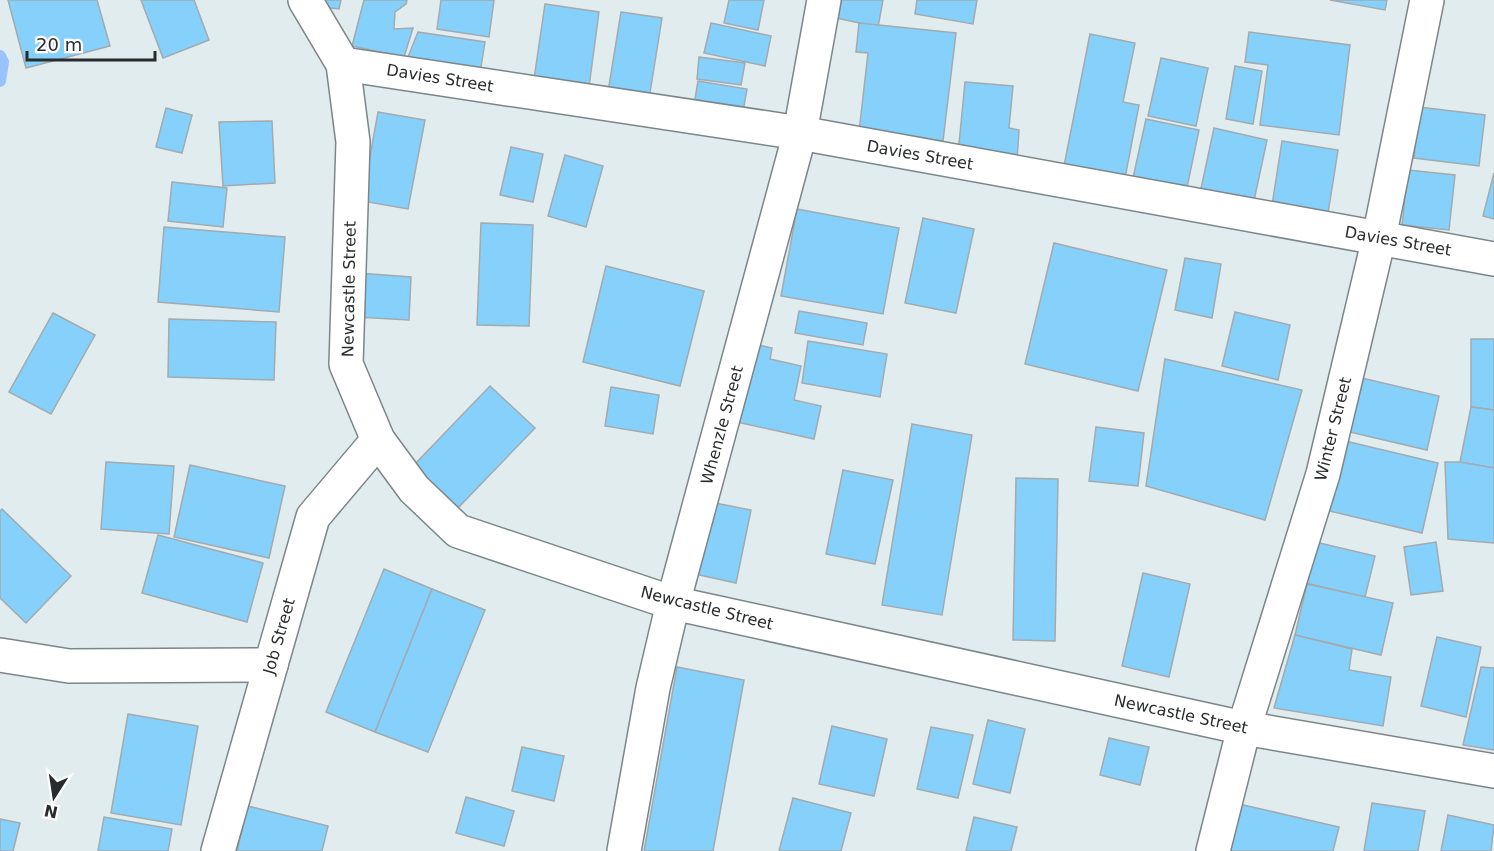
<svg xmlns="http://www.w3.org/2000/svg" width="1494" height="851" viewBox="0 0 1494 851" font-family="'DejaVu Sans',sans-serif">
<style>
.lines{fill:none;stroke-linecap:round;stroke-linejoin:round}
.stream{stroke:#98c3fe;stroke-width:12}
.building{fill:#85d1fb;stroke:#a2abaf;stroke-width:1.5}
.street-casing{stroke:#7c8688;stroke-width:36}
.secondary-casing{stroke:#7c8688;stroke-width:36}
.street{stroke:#fff;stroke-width:33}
.secondary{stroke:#fff;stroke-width:33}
.labels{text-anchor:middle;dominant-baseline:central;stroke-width:4.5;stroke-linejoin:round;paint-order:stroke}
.street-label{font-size:16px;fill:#292c2d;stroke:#fff}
</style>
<rect width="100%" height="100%" fill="#e1ecee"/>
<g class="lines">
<!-- stream -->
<path class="stream" d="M0,56L3,62L0,81"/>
</g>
<!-- building -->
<g class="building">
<path d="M8,0H97L110,46L26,68Z"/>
<path d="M141,0H194L209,40L163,58Z"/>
<path d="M306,0H341L339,9L305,5Z"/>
<path d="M364,0H407L406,4L395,12L394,29L413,28L404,57L352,46Z"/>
<path d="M441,0H494L489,37L437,29Z"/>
<path d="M729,0H764L758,30L724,23Z"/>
<path d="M840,0H883L878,27L836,18Z"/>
<path d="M917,0H977L973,24L915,14Z"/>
<path d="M1330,0H1387L1385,10Z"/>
<path d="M545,4L599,12L589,87L534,79Z"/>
<path d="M621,12L662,18L649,99L608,92Z"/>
<path d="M711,23L771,36L765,66L704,53Z"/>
<path d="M859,23L956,33L943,141L859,132L868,53L856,52Z"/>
<path d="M418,32L485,42L480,73L406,62Z"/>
<path d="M1249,32L1350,45L1339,135L1260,125L1268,65L1245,62Z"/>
<path d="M1090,34L1135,43L1123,102L1139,105L1125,178L1064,166Z"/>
<path d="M699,57L745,63L741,85L697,79Z"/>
<path d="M1161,58L1208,68L1196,126L1148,116Z"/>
<path d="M1235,66L1262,71L1253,124L1226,119Z"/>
<path d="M698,81L747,89L742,117L693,110Z"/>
<path d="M965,82L1013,86L1009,128L1019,130L1017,160L958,154Z"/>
<path d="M1419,107L1485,115L1479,166L1414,158Z"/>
<path d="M166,108L192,115L182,153L156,147Z"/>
<path d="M378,112L425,120L408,209L362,201Z"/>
<path d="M1146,119L1199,130L1185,197L1131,187Z"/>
<path d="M272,121L275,183L223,186L219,122Z"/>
<path d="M1214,128L1267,140L1252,210L1199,198Z"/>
<path d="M1282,141L1338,150L1326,226L1270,218Z"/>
<path d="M511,147L543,154L533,202L500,195Z"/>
<path d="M565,155L603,166L586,227L548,216Z"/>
<path d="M1408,170L1455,175L1449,230L1402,225Z"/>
<path d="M1494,173V219L1483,216Z"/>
<path d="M172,182L227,188L223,227L168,221Z"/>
<path d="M797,209L899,228L883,314L781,296Z"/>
<path d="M923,218L974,229L956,313L905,303Z"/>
<path d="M481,223L533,225L529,326L477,325Z"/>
<path d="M164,227L285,237L279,312L158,302Z"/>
<path d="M1054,243L1167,270L1138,391L1025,364Z"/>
<path d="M1185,258L1221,264L1212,318L1175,310Z"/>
<path d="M606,266L704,291L680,386L583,362Z"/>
<path d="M358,273L411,277L409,320L356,317Z"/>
<path d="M799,311L867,323L863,345L795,333Z"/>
<path d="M1235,312L1290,325L1278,380L1222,366Z"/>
<path d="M53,313L95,335L51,414L9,392Z"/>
<path d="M169,319L276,322L274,380L168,377Z"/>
<path d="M1471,339H1494V410L1471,407Z"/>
<path d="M808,341L887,354L880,397L802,383Z"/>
<path d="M749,343L772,348L770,359L801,366L794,400L821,406L814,439L732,421Z"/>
<path d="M1165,359L1302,390L1265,520L1146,486Z"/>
<path d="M1353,376L1439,396L1427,450L1341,430Z"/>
<path d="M490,386L535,428L457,509L413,466Z"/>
<path d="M611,387L659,395L653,434L605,426Z"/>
<path d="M1471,407L1494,410V468L1460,462Z"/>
<path d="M912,424L972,435L942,615L882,605Z"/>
<path d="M1096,427L1144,433L1138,486L1089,481Z"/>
<path d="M1337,439L1438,463L1422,533L1321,509Z"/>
<path d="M106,462L174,466L169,534L101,529Z"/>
<path d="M1445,462H1460L1494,468V543L1448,539Z"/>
<path d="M190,465L285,486L269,558L174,537Z"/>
<path d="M843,470L893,480L875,564L826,554Z"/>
<path d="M1016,478L1058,479L1055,641L1013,640Z"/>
<path d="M705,501L751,510L736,583L690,573Z"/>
<path d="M2,509L71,576L26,623L0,598V511Z"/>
<path d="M158,535L263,563L247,622L142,593Z"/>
<path d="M1311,541L1375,556L1365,597L1301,582Z"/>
<path d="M1436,542L1443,591L1411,595L1404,547Z"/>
<path d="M384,569L432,589L375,732L326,712Z"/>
<path d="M1143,573L1190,584L1169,677L1122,666Z"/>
<path d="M1307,584L1393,603L1381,655L1295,635Z"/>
<path d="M432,589L485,610L428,752L375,732Z"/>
<path d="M1295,635L1352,649L1349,670L1391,677L1383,726L1274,708Z"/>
<path d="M1437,637L1481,647L1466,717L1421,706Z"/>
<path d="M677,667L744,680L713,851H644Z"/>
<path d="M1481,667L1494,668V750L1463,745Z"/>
<path d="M128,714L198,726L181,825L111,813Z"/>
<path d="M988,720L1025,729L1010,793L973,784Z"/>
<path d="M832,726L887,739L874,796L819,784Z"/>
<path d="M931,727L973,735L958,798L917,789Z"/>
<path d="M1109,738L1149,747L1140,785L1100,775Z"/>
<path d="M522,747L564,756L554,801L512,791Z"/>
<path d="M466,797L514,811L504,846L456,833Z"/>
<path d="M793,798L851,813L841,851H779Z"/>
<path d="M1372,803L1425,811L1418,851H1364Z"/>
<path d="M1239,804L1339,827L1333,851H1228Z"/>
<path d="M248,806L328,826L322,851H237Z"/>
<path d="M1448,815L1494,825L1491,851H1441Z"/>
<path d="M104,817L172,829L168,851H98Z"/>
<path d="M974,817L1017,827L1011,851H966Z"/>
<path d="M0,819L20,823L13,851H0Z"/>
</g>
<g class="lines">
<defs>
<g id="street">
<path d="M343,64L800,133L1494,259"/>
<path d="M0,655L69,666L271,665"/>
<path d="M218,851L313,517L378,440"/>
<path d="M624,851L653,688L673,603L800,133L824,0"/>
<path d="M1213,851L1244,728L1323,474L1379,238L1427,0"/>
</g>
<path id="secondary" d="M305,0L343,64L353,142L346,364L378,440L414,489L458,531L673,603L1244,728L1494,771"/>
</defs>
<!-- street casing -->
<use href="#street" class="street-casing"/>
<!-- secondary casing -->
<use href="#secondary" class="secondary-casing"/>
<!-- street -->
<use href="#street" class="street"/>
<!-- secondary -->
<use href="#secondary" class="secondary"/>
</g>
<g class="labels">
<!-- street labels -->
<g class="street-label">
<text transform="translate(440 78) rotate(9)">Davies Street</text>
<text transform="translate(920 155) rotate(10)">Davies Street</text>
<text transform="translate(1398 241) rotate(10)">Davies Street</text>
<text transform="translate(349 289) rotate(-89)">Newcastle Street</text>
<text transform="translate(722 425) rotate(-75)">Whenzle Street</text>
<text transform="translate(1333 429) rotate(-76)">Winter Street</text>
<text transform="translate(707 608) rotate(14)">Newcastle Street</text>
<text transform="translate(279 636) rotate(-74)">Job Street</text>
<text transform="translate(1181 714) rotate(12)">Newcastle Street</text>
</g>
</g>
<!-- north arrow -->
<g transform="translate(54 797) rotate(192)" stroke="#ffffff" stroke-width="4.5" paint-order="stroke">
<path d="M0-4.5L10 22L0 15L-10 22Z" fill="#292c2d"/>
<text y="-9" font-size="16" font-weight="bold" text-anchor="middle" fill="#292c2d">N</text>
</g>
<!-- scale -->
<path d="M27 51v9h128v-9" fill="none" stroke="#292c2d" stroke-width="3"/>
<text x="36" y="51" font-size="18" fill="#292c2d" stroke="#ffffff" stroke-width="4.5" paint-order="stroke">20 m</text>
</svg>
